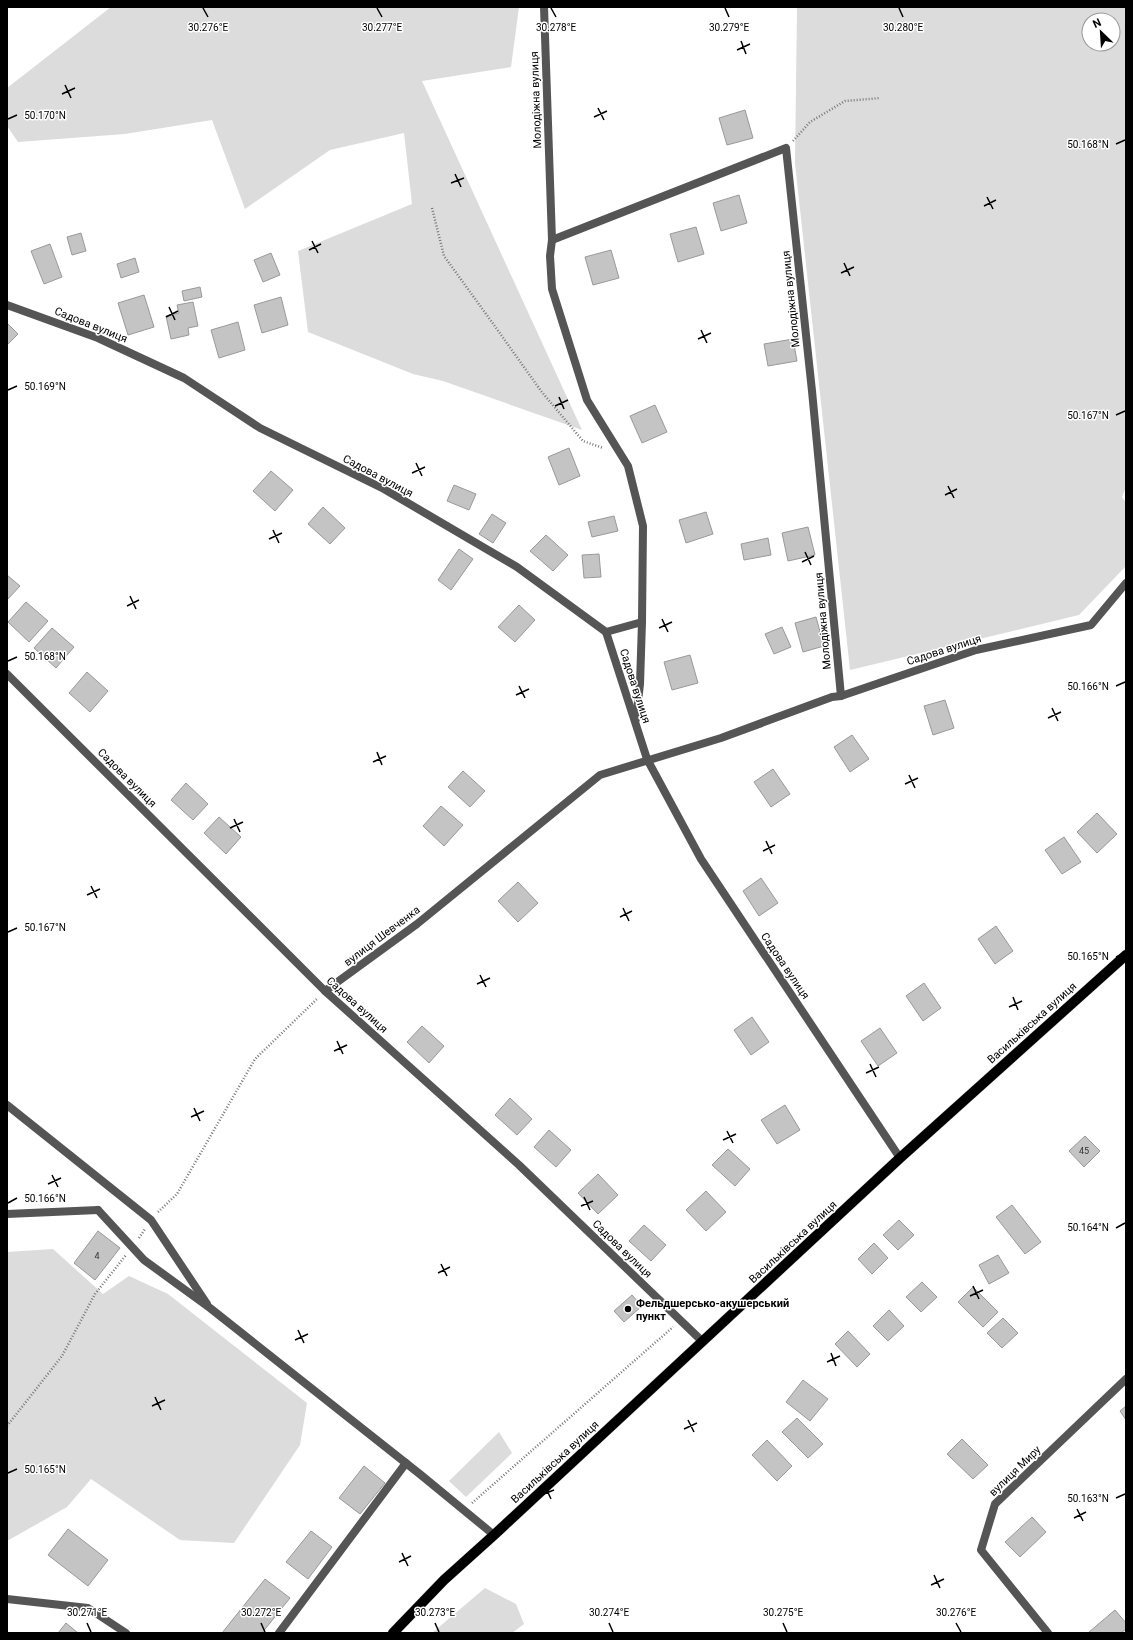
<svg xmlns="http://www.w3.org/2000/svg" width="1133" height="1640" viewBox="0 0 1133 1640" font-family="Roboto,sans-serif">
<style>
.green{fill:#dcdcdc;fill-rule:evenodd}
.building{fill:#c4c4c4;stroke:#999}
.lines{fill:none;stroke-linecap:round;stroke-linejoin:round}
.primary-casing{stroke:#dbdbdb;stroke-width:11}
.path{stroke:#777;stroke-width:2.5;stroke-dasharray:1 2;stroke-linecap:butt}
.service{stroke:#555;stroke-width:8}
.minor{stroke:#555;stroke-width:8}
.primary{stroke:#000;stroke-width:10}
.ticks{fill:none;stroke:#000;stroke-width:1.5}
.poi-dot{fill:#000;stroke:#fff;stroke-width:1.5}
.labels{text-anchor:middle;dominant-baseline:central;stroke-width:3;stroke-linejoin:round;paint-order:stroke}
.number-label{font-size:9px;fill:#313131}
.street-label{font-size:11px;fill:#000;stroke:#fff}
.poi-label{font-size:11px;font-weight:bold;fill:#000;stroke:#fff;text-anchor:start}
.ticks-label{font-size:10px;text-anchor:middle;fill:#000;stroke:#fff;stroke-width:3;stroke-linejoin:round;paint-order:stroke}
</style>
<rect width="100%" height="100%" fill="#fff"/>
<!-- green -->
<g class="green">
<path d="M111,7H519L511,67L422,81L582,430L443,381L413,374L308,332L298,251L412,204L404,133L330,150L245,209L212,120L125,134L18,142L7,126V88Z"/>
<path d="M797,7H1126V487L1122,497L1126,503V566L1079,615L850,670L795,163ZM1089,20H1113V44H1089Z"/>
<path d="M53,1249L103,1294L129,1276L168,1294L307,1403L300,1445L234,1543L180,1540L91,1479L67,1507L7,1541V1252Z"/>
<path d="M499,1432L512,1453L466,1497L449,1481Z"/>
<path d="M485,1588L516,1604L524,1624L512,1633H432Z"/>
</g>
<!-- building -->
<g class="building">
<path d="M745,110L753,138L727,145L719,118Z"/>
<path d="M739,195L747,223L721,231L713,203Z"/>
<path d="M696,227L704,254L678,262L670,234Z"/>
<path d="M81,233L86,251L72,255L67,237Z"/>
<path d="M50,244L62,277L44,284L31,251Z"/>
<path d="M611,250L619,278L593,285L585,257Z"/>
<path d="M271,253L280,275L263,282L254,260Z"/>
<path d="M135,258L139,272L121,278L117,264Z"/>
<path d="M200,287L202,297L184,301L182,291Z"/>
<path d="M144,295L154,327L128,335L118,303Z"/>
<path d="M281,297L288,325L262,333L254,305Z"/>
<path d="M193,302L198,326L188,328L189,335L171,339L166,316L179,313L177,305Z"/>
<path d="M238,322L245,350L219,358L211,330Z"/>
<path d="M7,323L18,334L7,345Z"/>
<path d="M793,339L797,361L768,366L764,344Z"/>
<path d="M655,405L667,432L642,443L630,416Z"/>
<path d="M569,448L580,476L559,485L548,457Z"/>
<path d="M271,471L293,490L275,511L253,491Z"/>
<path d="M454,485L476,494L469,510L447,501Z"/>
<path d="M323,507L345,528L330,544L308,524Z"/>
<path d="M706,512L713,534L686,543L679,520Z"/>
<path d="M492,514L506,523L493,543L479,534Z"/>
<path d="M614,516L618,531L592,537L588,522Z"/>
<path d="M808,527L815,555L788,561L782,533Z"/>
<path d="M546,535L568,555L553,571L530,551Z"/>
<path d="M768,538L771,555L744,560L741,544Z"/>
<path d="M459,549L473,559L451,590L438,580Z"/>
<path d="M599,554L601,577L584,578L582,555Z"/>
<path d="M7,575L20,586L7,600Z"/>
<path d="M26,602L48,621L29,642L8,622Z"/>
<path d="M519,605L535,620L515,642L498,627Z"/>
<path d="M816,617L824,646L803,652L795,623Z"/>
<path d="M782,627L791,647L774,654L765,634Z"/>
<path d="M52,628L74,647L56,668L34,648Z"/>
<path d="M690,655L698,683L672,690L664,662Z"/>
<path d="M87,672L108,691L90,712L69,693Z"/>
<path d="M945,700L954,728L933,735L924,706Z"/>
<path d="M852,735L869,759L850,772L834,747Z"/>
<path d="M773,769L790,794L771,807L754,782Z"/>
<path d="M463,771L485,791L470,807L448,787Z"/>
<path d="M186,783L208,804L193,820L171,800Z"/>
<path d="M441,806L463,825L444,846L423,826Z"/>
<path d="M1097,813L1117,834L1097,853L1077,832Z"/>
<path d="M219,817L241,837L226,854L204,833Z"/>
<path d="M1064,837L1081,862L1062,874L1045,850Z"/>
<path d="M761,878L778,903L759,916L743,891Z"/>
<path d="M518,882L538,903L518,922L498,901Z"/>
<path d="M996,926L1013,951L995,964L978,939Z"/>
<path d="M924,983L941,1008L923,1021L906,996Z"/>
<path d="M752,1017L769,1042L751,1055L734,1030Z"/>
<path d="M422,1026L444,1046L429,1063L407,1042Z"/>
<path d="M880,1028L897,1053L878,1066L861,1041Z"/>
<path d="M510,1098L532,1119L517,1135L495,1115Z"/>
<path d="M785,1105L800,1130L777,1144L761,1120Z"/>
<path d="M549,1130L571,1150L556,1167L534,1147Z"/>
<path d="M1085,1136L1100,1151L1084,1167L1069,1151Z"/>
<path d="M728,1149L750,1169L735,1186L712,1165Z"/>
<path d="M598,1174L618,1195L598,1214L578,1193Z"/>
<path d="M706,1191L726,1212L706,1231L686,1210Z"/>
<path d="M1012,1205L1041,1242L1025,1254L996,1217Z"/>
<path d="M899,1220L914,1235L898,1250L883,1235Z"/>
<path d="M644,1225L666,1245L651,1261L629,1241Z"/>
<path d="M98,1231L120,1248L95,1280L74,1263Z"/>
<path d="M874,1243L888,1258L872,1274L858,1259Z"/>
<path d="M998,1255L1009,1273L989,1284L979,1265Z"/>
<path d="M922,1282L937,1297L921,1312L906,1297Z"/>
<path d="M973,1287L998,1312L983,1327L958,1302Z"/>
<path d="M632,1295L642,1306L624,1322L614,1311Z"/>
<path d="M889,1310L904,1326L888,1341L873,1326Z"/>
<path d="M1003,1318L1018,1333L1002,1348L987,1333Z"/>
<path d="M848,1331L870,1354L857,1367L835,1344Z"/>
<path d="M803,1380L828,1399L810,1421L786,1402Z"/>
<path d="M1126,1406V1420L1120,1411Z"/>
<path d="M797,1418L823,1444L808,1458L782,1432Z"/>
<path d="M962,1439L988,1465L973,1479L947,1454Z"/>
<path d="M767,1440L792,1466L777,1481L752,1455Z"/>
<path d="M364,1466L385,1483L360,1514L339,1498Z"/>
<path d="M1032,1517L1046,1532L1020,1557L1005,1542Z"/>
<path d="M68,1529L108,1560L88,1586L48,1555Z"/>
<path d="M311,1531L332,1547L308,1579L286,1562Z"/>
<path d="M265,1579L290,1598L262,1633H222Z"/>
<path d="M1115,1610L1126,1623V1629L1121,1633H1090L1089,1632Z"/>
<path d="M66,1623L78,1633H58Z"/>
</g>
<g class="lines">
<defs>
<path id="primary" d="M393,1633L444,1580L494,1535L900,1158L1126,955"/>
</defs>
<!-- primary casing -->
<use href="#primary" class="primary-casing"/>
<!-- path -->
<g class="path">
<path d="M793,141L810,122L845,101L880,98"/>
<path d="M432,208L444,256L494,325L541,391L583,441L603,448"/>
<path d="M158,1212L177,1194L255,1059L317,999"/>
<path d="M139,1238L145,1229"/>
<path d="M7,1426L62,1356L95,1294L126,1255"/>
<path d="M472,1503L673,1327"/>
</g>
<!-- service -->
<g class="service">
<path d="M7,1214L98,1210"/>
<path d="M279,1633L406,1463"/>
</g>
<!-- minor -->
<g class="minor">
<path d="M544,7L552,240L550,256L552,289L587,400L628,466L643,526L642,622L640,684L636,719"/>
<path d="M552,240L786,148L812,391L841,696"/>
<path d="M7,305L98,338L184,378L260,428L384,489L517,567L606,632L647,759L701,859L900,1158"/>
<path d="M606,632L642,622"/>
<path d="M7,674L325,991L519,1165L703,1342"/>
<path d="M325,991L417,924L600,775L721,738L832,697L841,696L976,650L1091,625L1126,583"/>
<path d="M7,1105L151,1220L207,1304"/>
<path d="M98,1210L144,1260L210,1308L421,1475L494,1535"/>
<path d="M7,1599L88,1608L126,1633"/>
<path d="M1048,1633L981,1550L995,1504L1126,1379"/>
</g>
<!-- primary -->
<use href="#primary" class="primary"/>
</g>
<!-- ticks -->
<path class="ticks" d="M203,8L208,17M377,8L382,17M551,8L556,17M725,8L729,17M899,8L903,17M741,41L746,54M737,50L750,44M65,85L71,98M62,94L75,88M598,108L604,120M594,117L607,111M8,119L17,115M1116,144L1125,140M455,174L461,187M451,183L464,178M987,197L993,209M984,206L996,200M312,241L318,253M309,250L321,244M844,263L850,276M841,273L854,267M169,307L175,320M166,317L178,311M701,330L707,343M698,339L711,333M8,390L17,386M559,397L564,409M555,406L568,400M1116,415L1125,411M416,463L422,476M412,473L425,467M948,486L954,498M945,495L957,489M273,530L279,543M269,539L282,533M805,552L811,565M802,562L814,556M130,596L136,609M127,606L139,600M662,619L668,632M659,628L672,622M8,661L17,657M519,686L525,698M1116,686L1125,682M516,695L529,689M1052,708L1058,721M1048,718L1061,712M377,752L382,765M373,762L386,756M909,775L915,788M905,784L918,778M234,819L240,832M230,828L243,822M766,841L772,854M763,851L775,845M91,886L97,898M87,895L100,889M623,908L629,921M620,917L632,911M8,932L17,928M1116,957L1125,953M480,975L486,987M477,984L490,978M1013,997L1018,1010M1009,1007L1022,1001M337,1041L343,1054M334,1051L347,1045M870,1064L876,1077M866,1073L879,1067M194,1108L200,1121M191,1117L204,1111M727,1131L733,1143M723,1140L736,1134M52,1175L58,1187M48,1184L61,1178M584,1197L590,1210M8,1203L17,1198M581,1206L593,1201M1116,1228L1125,1223M441,1264L447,1276M438,1273L450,1267M973,1286L979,1299M970,1296L983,1290M298,1330L304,1343M295,1340L308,1334M831,1353L836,1366M827,1362L840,1356M155,1397L161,1410M152,1406L165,1400M688,1420L694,1432M684,1429L697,1423M8,1473L17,1469M545,1486L551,1499M541,1495L554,1490M1116,1498L1125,1494M1077,1509L1083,1521M1074,1518L1086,1512M402,1553L408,1566M399,1562L411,1556M934,1575L940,1588M931,1585L944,1579M87,1623L91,1632M261,1623L265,1632M435,1623L439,1632M609,1623L613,1632M783,1623L787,1632M956,1623L961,1632"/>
<!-- markers -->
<circle class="poi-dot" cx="628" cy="1309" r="4"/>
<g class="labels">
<!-- number labels -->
<g class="number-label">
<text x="1084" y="1151">45</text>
<text x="97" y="1256">4</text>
</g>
<!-- street labels -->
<g class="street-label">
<text transform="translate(536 100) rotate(-92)">Молодіжна вулиця</text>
<text transform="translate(791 299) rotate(-96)">Молодіжна вулиця</text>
<text transform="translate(91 325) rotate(22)">Садова вулиця</text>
<text transform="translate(378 476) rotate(28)">Садова вулиця</text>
<text transform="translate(823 621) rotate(-95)">Молодіжна вулиця</text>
<text transform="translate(944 650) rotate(-18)">Садова вулиця</text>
<text transform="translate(635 686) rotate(72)">Садова вулиця</text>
<text transform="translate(127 778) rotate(45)">Садова вулиця</text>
<text transform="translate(382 936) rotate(-37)">вулиця Шевченка</text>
<text transform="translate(785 966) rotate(56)">Садова вулиця</text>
<text transform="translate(357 1005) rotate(42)">Садова вулиця</text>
<text transform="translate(1032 1023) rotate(-42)">Васильківська вулиця</text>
<text transform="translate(793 1242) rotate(-43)">Васильківська вулиця</text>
<text transform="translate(622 1249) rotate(44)">Садова вулиця</text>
<text transform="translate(555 1462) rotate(-43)">Васильківська вулиця</text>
<text transform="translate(1015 1471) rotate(-44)">вулиця Миру</text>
</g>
<!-- poi labels -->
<g class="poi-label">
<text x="636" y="1303">Фельдшерсько-акушерський<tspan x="636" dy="13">пункт</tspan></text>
</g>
</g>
<g class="ticks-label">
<text x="208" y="31">30.276°E</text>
<text x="382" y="31">30.277°E</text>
<text x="729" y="31">30.279°E</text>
<text x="903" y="31">30.280°E</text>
<text x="556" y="31">30.278°E</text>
<text x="45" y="119">50.170°N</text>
<text x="1088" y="148">50.168°N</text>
<text x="45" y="390">50.169°N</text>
<text x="1088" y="419">50.167°N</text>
<text x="45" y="660">50.168°N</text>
<text x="1088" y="690">50.166°N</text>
<text x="45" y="931">50.167°N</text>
<text x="1088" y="960">50.165°N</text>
<text x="45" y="1202">50.166°N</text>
<text x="1088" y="1231">50.164°N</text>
<text x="45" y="1473">50.165°N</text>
<text x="1088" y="1502">50.163°N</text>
<text x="87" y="1616">30.271°E</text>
<text x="261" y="1616">30.272°E</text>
<text x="435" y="1616">30.273°E</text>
<text x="609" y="1616">30.274°E</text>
<text x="783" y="1616">30.275°E</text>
<text x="956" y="1616">30.276°E</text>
</g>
<!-- border -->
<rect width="1133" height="1640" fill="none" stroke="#000000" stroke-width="16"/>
<!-- north arrow -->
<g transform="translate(1101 32) rotate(335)"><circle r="19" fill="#ffffff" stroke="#999999"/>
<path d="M0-3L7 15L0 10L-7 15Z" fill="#000000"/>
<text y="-6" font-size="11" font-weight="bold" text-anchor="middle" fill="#000000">N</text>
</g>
</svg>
